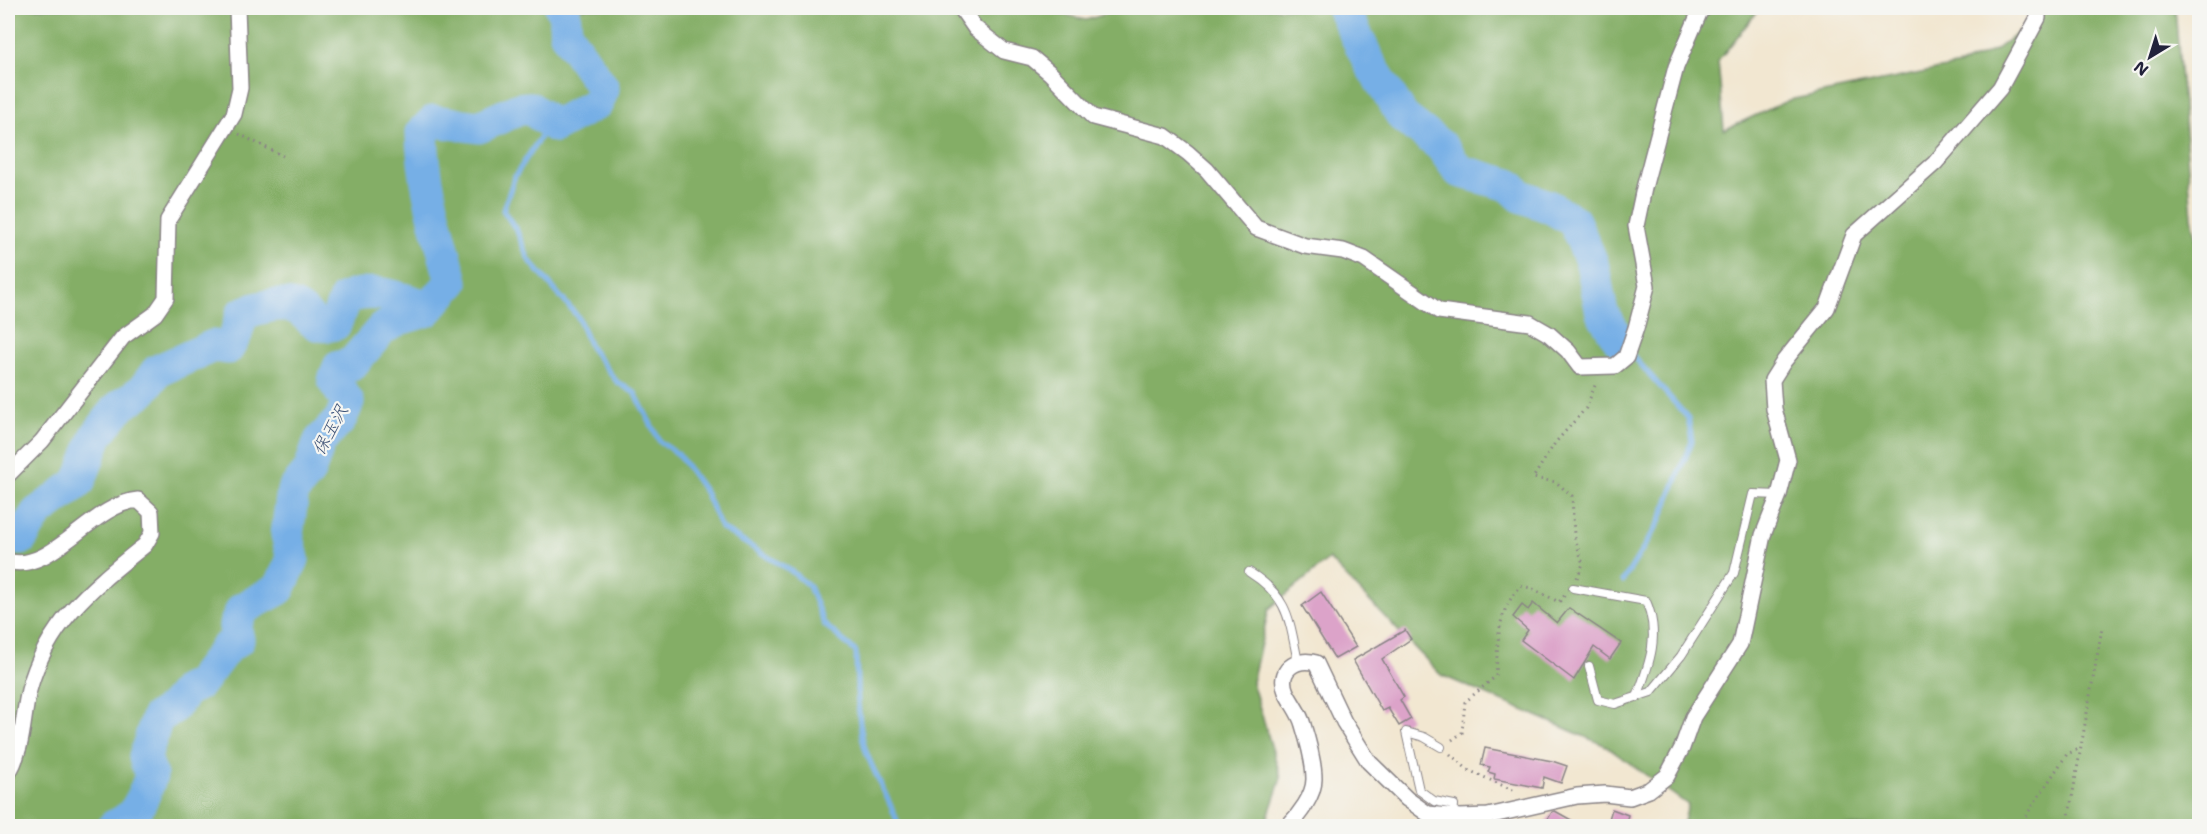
<svg xmlns="http://www.w3.org/2000/svg" width="2207" height="834" viewBox="0 0 2207 834" font-family="'Shantell Sans','Klee One',sans-serif">
<style>
.forest{fill:#84ae66;stroke:#536850;stroke-width:1.5}
.lines{fill:none;stroke-linecap:round;stroke-linejoin:round}
.stream{stroke:#76afe6;stroke-width:5}
.river{stroke:#76afe6;stroke-width:33}
.building{fill:#dca3c9}
.service-casing{stroke:#8a8486;stroke-width:10}
.minor-casing{stroke:#8a8486;stroke-width:18}
.path{stroke:#8a8486;stroke-width:3;stroke-dasharray:1.5 4.5;stroke-linecap:butt}
.service{stroke:#fff;stroke-width:8}
.minor{stroke:#fff;stroke-width:15}
.labels{text-anchor:middle;dominant-baseline:central;stroke-width:4.5;stroke-linejoin:round;paint-order:stroke}
.water-label{font-size:18px;font-style:italic;fill:#3f5377;stroke:#f6f6f2}
</style>
<rect width="100%" height="100%" fill="#f6f6f2"/>
<filter id="ink" filterUnits="userSpaceOnUse"><feTurbulence type="fractalNoise" baseFrequency=".0167" numOctaves="2"/><feDisplacementMap in="SourceGraphic" scale="12" xChannelSelector="R" yChannelSelector="G"/><feConvolveMatrix kernelMatrix="1 2 1 2 8 2 1 2 1" color-interpolation-filters="sRGB"/></filter>
<filter id="wash" filterUnits="userSpaceOnUse"><feTurbulence type="fractalNoise" baseFrequency=".008" numOctaves="4" result="noise"/><feDisplacementMap in="SourceGraphic" scale="24" xChannelSelector="R" yChannelSelector="G"/><feGaussianBlur stdDeviation="1.35" result="paint"/><feColorMatrix in="noise" values="0 0 0 0 0 0 0 0 0 0 0 0 0 0 0 0 0 1.4 0 .05"/><feComposite in="paint" operator="in"/></filter>
<g filter="url(#wash)">
<rect width="100%" height="100%" fill="#f2e7d1"/>
<!-- forest -->
<path class="forest" d="M8,8H1038L1086,20L1125,8H1760L1718,61L1724,130L1789,100L1960,65L1995,50L2050,8H2175L2192,216L2200,259L2199,826H1683L1688,805L1604,745L1441,675L1329,559L1269,609L1252,682L1281,778L1265,826H8Z"/>
<g class="lines">
<!-- stream -->
<g class="stream">
<path d="M550,122L515,176L503,210L517,231L529,260L578,317L590,347L617,382L635,393L660,442L678,454L705,492L721,528L791,571L809,586L824,624L856,652C857,681 857,728 867,754C877,779 890,801 899,826"/>
<path d="M1620,341L1688,418L1692,441L1660,521L1623,581"/>
<path d="M13,547L21,539"/>
</g>
<!-- river -->
<g class="river">
<path d="M1343,8L1370,64L1403,117L1441,146L1459,171L1509,185L1521,196L1550,207L1574,221L1592,263L1602,313L1620,341"/>
<path d="M21,539L37,513L79,482L97,435L118,408L143,390L157,371L213,346L228,348L236,334L242,314C256,308 284,300 298,309C312,317 312,330 335,324L345,299C373,285 402,300 430,307"/>
<path d="M114,826C138,817 142,799 151,776L145,757L157,718L171,709L187,690L199,684L226,648L238,640L235,626L242,609L279,589L293,559L287,534L293,491L309,472L320,441L340,420L348,402L334,381L339,367L352,364L382,329L399,319L426,311L452,282C439,233 423,184 422,133L434,121L479,127L519,109L530,108L555,126L597,103L603,88L566,34L564,9L561,8"/>
</g>
</g>
<g id="blocks">
<!-- building -->
<g class="building">
<path d="M1321,592L1356,647L1335,659L1302,606Z"/>
<path d="M1533,603L1557,623L1569,608L1621,643L1610,659L1594,647L1574,680L1521,640L1528,630L1513,617L1522,605L1528,610Z"/>
<path d="M1405,630L1411,639L1382,659L1404,697L1400,700L1411,719L1399,726L1388,708L1382,711L1353,660Z"/>
<path d="M1485,748L1552,761L1567,766L1561,783L1544,777L1542,788L1494,779L1495,774L1488,772L1490,767L1481,765Z"/>
<path d="M1612,809L1628,815L1625,826H1607Z"/>
<path d="M1555,811L1582,826H1544L1552,812Z"/>
</g>
</g>
</g>
<g filter="url(#ink)">
<use href="#blocks" fill-opacity="0" stroke="#8a8486" stroke-width="1.5"/>
<g class="lines">
<defs>
<g id="service">
<path d="M1249,572C1289,597 1289,619 1298,662"/>
<path d="M1573,588L1646,601C1661,635 1649,665 1637,697"/>
<path d="M1589,666L1598,700L1615,704L1651,692L1681,656L1734,573L1753,494L1779,495"/>
<path d="M1441,747L1424,737L1406,732L1419,790L1434,801L1454,805L1453,816"/>
</g>
<g id="minor">
<path d="M961,8L975,28L1004,51L1032,58L1050,73L1093,117L1165,136L1188,153L1207,170L1256,228L1305,246L1343,251L1364,259L1439,311L1530,323L1549,334L1568,351L1580,367L1615,366L1626,357L1636,328L1647,286L1636,226L1644,188L1676,67L1700,11L1705,8"/>
<path d="M8,475L42,441L123,337L155,314L166,298L168,220L234,114L240,88L237,8"/>
<path d="M8,561C50,575 92,504 138,500L151,512L152,533L145,545C93,587 47,622 29,690C22,719 24,747 8,774"/>
<path d="M1288,826C1299,815 1314,796 1314,779C1314,762 1308,741 1303,725C1300,713 1291,703 1286,692C1277,671 1295,657 1316,663L1344,722L1369,762L1407,799L1428,814L1460,817L1488,816L1577,796L1605,794L1630,797L1649,790L1667,776L1682,748L1693,717L1740,644L1763,535L1779,495L1788,460L1774,409L1772,380L1784,361L1827,308L1854,235L1935,163L2000,88L2038,18V8"/>
</g>
</defs>
<!-- service casing -->
<use href="#service" class="service-casing"/>
<!-- minor casing -->
<use href="#minor" class="minor-casing"/>
<!-- path -->
<g class="path">
<path d="M239,134L283,156"/>
<path d="M1577,578L1583,564L1574,535L1572,496L1556,482L1533,478L1555,443L1586,408L1596,383"/>
<path d="M1452,740L1462,733L1465,702L1496,676C1498,643 1496,611 1521,586L1531,588L1559,602L1565,595"/>
<path d="M1450,754L1468,770L1517,792"/>
<path d="M2019,826L2067,754L2081,748"/>
<path d="M2067,826L2102,628"/>
</g>
<!-- service -->
<use href="#service" class="service"/>
<!-- minor -->
<use href="#minor" class="minor"/>
</g>
</g>
<g class="labels">
<!-- water labels -->
<g class="water-label">
<text transform="translate(330 430) rotate(-61)">保玉沢</text>
</g>
</g>
<!-- margin -->
<rect width="2207" height="834" fill="none" stroke="#f6f6f2" stroke-width="30"/>
<!-- north arrow -->
<g transform="translate(2150 57) rotate(218)" stroke="#f6f6f2" stroke-width="4.5" paint-order="stroke">
<path d="M0-4.5L10 22L0 15L-10 22Z" fill="#22223b"/>
<text y="-9" font-size="16" font-weight="bold" text-anchor="middle" fill="#22223b">N</text>
</g>
</svg>
